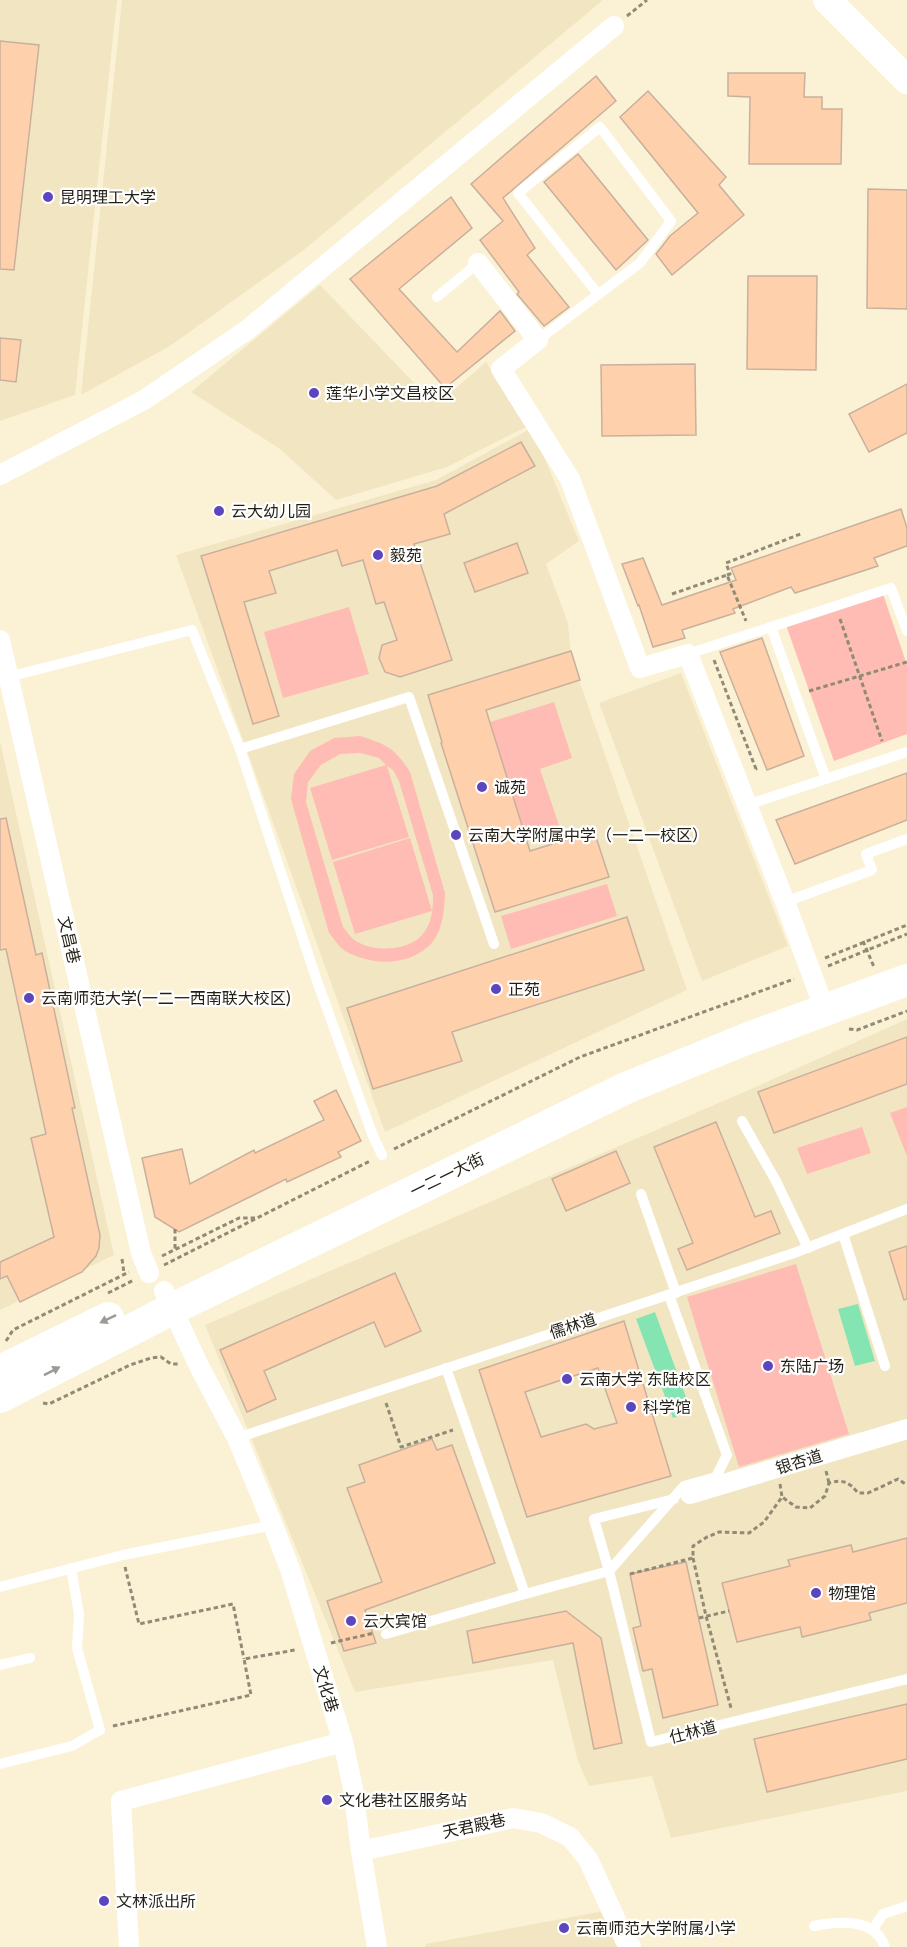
<svg xmlns="http://www.w3.org/2000/svg" width="907" height="1947" viewBox="0 0 907 1947" font-family="'Fira Sans Condensed','Noto Sans SC',sans-serif">
<style>
.built{fill:#f2e6c2}
.green{fill:#febcb4;fill-rule:evenodd}
.water{fill:#85e5b2}
.building{fill:#fed0ac;stroke:#c9b09d;stroke-width:1.5;fill-rule:evenodd}
.lines{fill:none;stroke-linecap:round;stroke-linejoin:round}
.path{stroke:#908a76;stroke-width:3;stroke-dasharray:4.5 3;stroke-linecap:butt}
.lane{stroke:#fff;stroke-width:10}
.street{stroke:#fff;stroke-width:20}
.secondary{stroke:#fff;stroke-width:28}
.primary{stroke:#fff;stroke-width:32}
.oneway{fill:#9c9a95}
.poi-dot{fill:#5c45bd;stroke:#fff;stroke-width:2}
.labels{text-anchor:middle;dominant-baseline:central;stroke-width:4.5;stroke-linejoin:round;paint-order:stroke}
.poi-label{font-size:16px;fill:#221f14;stroke:#fff;text-anchor:start}
.street-label{font-size:16px;fill:#221f14;stroke:#fff}
</style>
<rect width="100%" height="100%" fill="#fbf2d5"/>
<!-- built -->
<g class="built">
<path d="M0,0H117L75,395L0,421Z"/>
<path d="M122,0H603L305,249L170,346L81,395Z"/>
<path d="M320,285L420,389L439,394L455,389L486,362L528,426L447,467L336,500L280,449L191,392Z"/>
<path d="M530,429L548,466L579,541L546,564L568,623L571,657L687,990L385,1132L176,555L436,480Z"/>
<path d="M681,673L788,946L702,981L599,703Z"/>
<path d="M0,741L114,1255L0,1310Z"/>
<path d="M907,1019V1791L671,1838L652,1776L589,1786L578,1761L553,1660L355,1692L205,1325L751,1089Z"/>
<path d="M604,1911L626,1947H425L426,1944Z"/>
</g>
<!-- green -->
<g class="green">
<path d="M883,594L907,665V734L834,761L786,625Z"/>
<path d="M349,607L369,674L283,698L264,632Z"/>
<path d="M554,702L572,758L540,769L561,831L527,841L490,722Z"/>
<path d="M360,736C386,744 395,748 410,772L445,893C444,911 443,933 429,946C406,967 370,965 345,951C339,947 334,939 329,933L291,799L294,774L310,751L334,738ZM360,753L379,758L386,765L310,788L332,860L409,837L387,766L393,770L399,781L433,895C433,909 432,924 422,935C407,952 369,953 352,938C349,935 346,930 343,927L306,802L308,782L321,765L340,754Z"/>
<path d="M410,838L432,911L355,934L333,862Z"/>
<path d="M607,884L617,916L511,949L501,916Z"/>
<path d="M907,1107V1156L890,1113Z"/>
<path d="M862,1127L871,1153L807,1174L797,1148Z"/>
<path d="M796,1264L849,1434L739,1467L687,1297Z"/>
</g>
<!-- water -->
<g class="water">
<path d="M858,1304L875,1361L855,1366L838,1309Z"/>
<path d="M655,1312L691,1411L673,1418L636,1319Z"/>
</g>
<!-- building -->
<g class="building">
<path d="M0,41L39,45L14,270L0,269Z"/>
<path d="M728,73H805L804,97H822V109H842L841,164H749L750,97L728,96Z"/>
<path d="M596,76L616,101L503,198L535,248L527,255L569,307L544,326L517,294L519,292L480,240L503,221L471,184Z"/>
<path d="M648,91L726,177L719,185L744,215L672,275L656,254L670,236L698,213L620,117Z"/>
<path d="M578,154L648,240L616,270L544,182Z"/>
<path d="M868,189L907,190V309L867,308Z"/>
<path d="M451,197L472,228L399,289L457,352L500,311L515,331L445,388L350,279Z"/>
<path d="M748,276H817L816,370L747,369Z"/>
<path d="M0,338L21,340L16,382L0,380Z"/>
<path d="M695,364L696,435L602,436L601,365Z"/>
<path d="M907,384V433L869,452L849,414Z"/>
<path d="M521,442L535,466L444,514L450,534L414,544L452,660L400,677L385,672L379,658L382,645L397,640L384,602L376,604L363,560L342,566L337,550L269,571L276,593L244,602L279,716L253,724L201,556L437,486Z"/>
<path d="M901,509L907,528V546L874,558L878,566L795,593L791,587L733,609L735,613L682,630L685,638L653,647L639,605L638,606L622,564L643,558L662,605L736,580L731,568Z"/>
<path d="M517,543L528,573L475,592L464,563Z"/>
<path d="M762,638L804,756L767,770L720,652Z"/>
<path d="M571,651L580,680L486,710L530,851L594,831L609,877L495,912L441,743L442,742L428,695Z"/>
<path d="M907,773V820L795,864L776,820Z"/>
<path d="M6,818L36,955L42,953L75,1108H72L100,1235L99,1248L96,1256L82,1272L20,1302L7,1276L0,1279V1262L54,1237L31,1138L46,1134L6,949L0,950V819Z"/>
<path d="M627,917L644,970L452,1032L462,1061L373,1089L347,1008Z"/>
<path d="M907,1037V1084L774,1133L758,1092Z"/>
<path d="M336,1090L361,1141L338,1152L341,1157L287,1182L286,1179L179,1232L155,1217L142,1158L182,1149L190,1184L254,1150L255,1153L324,1120L314,1101Z"/>
<path d="M716,1122L755,1217L771,1211L780,1233L687,1270L678,1249L693,1243L654,1147Z"/>
<path d="M616,1151L630,1183L566,1211L552,1179Z"/>
<path d="M907,1246V1299L904,1300L889,1252Z"/>
<path d="M395,1273L421,1331L385,1347L374,1322L264,1371L276,1399L247,1412L220,1350Z"/>
<path d="M624,1321L671,1476L527,1517L479,1370ZM598,1368L617,1423L594,1429L586,1424L541,1437L525,1392Z"/>
<path d="M432,1439L437,1450L452,1445L495,1563L365,1610L376,1643L344,1651L327,1601L382,1582L347,1488L365,1482L359,1465Z"/>
<path d="M907,1538V1603L869,1613L871,1620L802,1637L800,1627L737,1642L722,1583L790,1566L788,1560L851,1545L853,1552Z"/>
<path d="M686,1562L718,1705L663,1718L652,1669L643,1671L633,1628L641,1626L630,1574Z"/>
<path d="M566,1611L601,1638L622,1743L594,1749L573,1643L473,1663L467,1631Z"/>
<path d="M907,1704V1759L767,1792L754,1739Z"/>
</g>
<g class="lines">
<!-- path -->
<g class="path">
<path d="M627,16L647,0"/>
<path d="M727,575L730,574L726,563L803,533"/>
<path d="M672,594L727,575L746,621"/>
<path d="M840,619L882,741"/>
<path d="M714,660L756,769L753,770"/>
<path d="M809,691L907,662"/>
<path d="M863,941L874,967"/>
<path d="M825,958L907,925"/>
<path d="M828,966L907,934"/>
<path d="M849,1029L857,1030L907,1011"/>
<path d="M394,1149L580,1057L794,979"/>
<path d="M175,1229V1249"/>
<path d="M162,1256L239,1218H255"/>
<path d="M122,1259L124,1273"/>
<path d="M164,1265L370,1161"/>
<path d="M108,1293L134,1280"/>
<path d="M6,1341L13,1330L129,1272"/>
<path d="M43,1403L49,1404L130,1365L151,1358L161,1357L171,1364H180"/>
<path d="M386,1403L401,1447L453,1430"/>
<path d="M826,1471L829,1483"/>
<path d="M780,1484L782,1497"/>
<path d="M693,1558L706,1616L731,1708"/>
<path d="M125,1567L139,1624L233,1604L244,1659"/>
<path d="M630,1574L693,1558V1546L707,1537L719,1532L749,1533L764,1522L782,1497L796,1507L810,1508L825,1496L829,1483C843,1479 849,1482 858,1493H868L898,1479L907,1485"/>
<path d="M699,1618L729,1611"/>
<path d="M331,1643L374,1633"/>
<path d="M113,1726L251,1695L244,1659L295,1650"/>
</g>
<!-- lane -->
<g class="lane">
<path d="M437,297L478,263"/>
<path d="M538,340L640,263L671,221L600,127L518,193L598,294"/>
<path d="M771,627L826,779"/>
<path d="M688,654L891,588L907,631"/>
<path d="M8,677L192,630L240,749L317,981L373,1136L382,1155"/>
<path d="M240,749L409,697L494,944"/>
<path d="M747,805L907,752"/>
<path d="M785,902L872,870L866,854L907,839"/>
<path d="M742,1121L776,1181L808,1248"/>
<path d="M641,1194L676,1293"/>
<path d="M843,1234L885,1366"/>
<path d="M446,1368L525,1594L609,1571L684,1486L716,1477L727,1455L669,1295"/>
<path d="M237,1438L794,1253L907,1209"/>
<path d="M674,1499L594,1519L609,1571L651,1742L907,1679"/>
<path d="M0,1587L123,1555L273,1525"/>
<path d="M386,1634L525,1594"/>
<path d="M0,1665L30,1658"/>
<path d="M0,1764L72,1746L100,1730L77,1648L79,1614L71,1568"/>
<path d="M814,1926C840,1921 875,1918 885,1947"/>
<path d="M873,1929L883,1914L907,1906"/>
</g>
<!-- street -->
<g class="street">
<path d="M478,263L538,340L501,369L570,479L640,668L688,654L785,902L819,994"/>
<path d="M0,475L144,400L247,330L614,26"/>
<path d="M0,640L141,1253L149,1273"/>
<path d="M690,1494L907,1429"/>
<path d="M343,1742L353,1788L361,1851L377,1947"/>
<path d="M361,1851L513,1818L541,1823L570,1837L588,1859L625,1940L631,1947"/>
<path d="M129,1947L121,1801L343,1742L290,1569L273,1525L237,1438L199,1366L164,1291"/>
</g>
<!-- secondary -->
<path class="secondary" d="M827,0L907,80"/>
<!-- primary -->
<g class="primary">
<path d="M0,1371L108,1318"/>
<path d="M0,1397L172,1309L626,1088L746,1039L907,980"/>
</g>
</g>
<!-- one-way arrows -->
<defs><path id="oneway-solid" d="M-6-.8H1V-3.2L6.5 0L1 3.2V.8H-6Z" transform="scale(1.5)"/></defs>
<g class="oneway">
<use href="#oneway-solid" transform="translate(108 1319) rotate(154)"/>
<use href="#oneway-solid" transform="translate(52 1371) rotate(-27)"/>
</g>
<!-- markers -->
<g class="poi-dot">
<circle cx="48" cy="197" r="6"/>
<circle cx="314" cy="393" r="6"/>
<circle cx="219" cy="511" r="6"/>
<circle cx="378" cy="555" r="6"/>
<circle cx="482" cy="787" r="6"/>
<circle cx="456" cy="835" r="6"/>
<circle cx="496" cy="989" r="6"/>
<circle cx="29" cy="998" r="6"/>
<circle cx="768" cy="1366" r="6"/>
<circle cx="567" cy="1379" r="6"/>
<circle cx="631" cy="1407" r="6"/>
<circle cx="816" cy="1593" r="6"/>
<circle cx="351" cy="1621" r="6"/>
<circle cx="327" cy="1800" r="6"/>
<circle cx="104" cy="1901" r="6"/>
<circle cx="564" cy="1928" r="6"/>
</g>
<g class="labels">
<!-- poi labels -->
<g class="poi-label">
<text x="60" y="197">昆明理工大学</text>
<text x="326" y="393">莲华小学文昌校区</text>
<text x="231" y="511">云大幼儿园</text>
<text x="390" y="555">毅苑</text>
<text x="494" y="787">诚苑</text>
<text x="468" y="835">云南大学附属中学（一二一校区）</text>
<text x="508" y="989">正苑</text>
<text x="41" y="998">云南师范大学(一二一西南联大校区)</text>
<text x="780" y="1366">东陆广场</text>
<text x="579" y="1379">云南大学 东陆校区</text>
<text x="643" y="1407">科学馆</text>
<text x="828" y="1593">物理馆</text>
<text x="363" y="1621">云大宾馆</text>
<text x="339" y="1800">文化巷社区服务站</text>
<text x="116" y="1901">文林派出所</text>
<text x="576" y="1928">云南师范大学附属小学</text>
</g>
<!-- street labels -->
<g class="street-label">
<text transform="translate(69 940) rotate(77)">文昌巷</text>
<text transform="translate(447 1175) rotate(-26)">一二一大街</text>
<text transform="translate(573 1326) rotate(-18)">儒林道</text>
<text transform="translate(799 1462) rotate(-17)">银杏道</text>
<text transform="translate(326 1689) rotate(73)">文化巷</text>
<text transform="translate(693 1732) rotate(-14)">仕林道</text>
<text transform="translate(474 1826) rotate(-12)">天君殿巷</text>
</g>
</g>
</svg>
